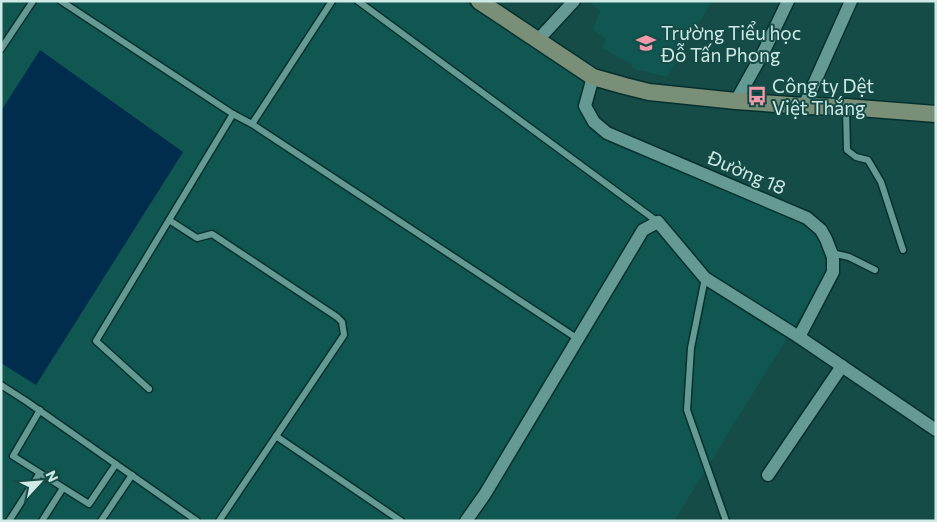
<svg xmlns="http://www.w3.org/2000/svg" width="937" height="522" viewBox="0 0 937 522" font-family="Commissioner,sans-serif">
<style>
.built{fill:#105752}
.water{fill:#002c4e}
.lines{fill:none;stroke-linecap:round;stroke-linejoin:round}
.service-casing{stroke:#05302d;stroke-width:9}
.minor-casing{stroke:#05302d;stroke-width:15}
.secondary-casing{stroke:#05302d;stroke-width:19}
.service{stroke:#659a94;stroke-width:6}
.minor{stroke:#659a94;stroke-width:12}
.secondary{stroke:#7a8f78;stroke-width:16}
.labels{text-anchor:middle;dominant-baseline:central;stroke-width:4;stroke-linejoin:round;paint-order:stroke}
.poi-label{font-size:19px;fill:#cfeae6;stroke:#154c48;text-anchor:start}
.street-label{font-size:19px;fill:#cfeae6;stroke:#154c48}
</style>
<rect width="100%" height="100%" fill="#154c48"/>
<!-- built -->
<g class="built">
<path d="M1,1H462L585,81L582,113L591,131L814,227L826,254L828,270L823,280L674,521H1Z"/>
<path d="M589,1H712L667,77L634,69L631,64L603,48L605,38L593,30L600,11Z"/>
</g>
<!-- water -->
<path class="water" d="M40,50L183,152L36,385L1,363V111Z"/>
<g class="lines">
<defs>
<g id="service">
<path d="M61,1L233,114L252,124L332,1"/>
<path d="M358,1L658,222"/>
<path d="M1,49L33,1"/>
<path d="M846,108L847,150L856,157L868,160L881,182L903,250"/>
<path d="M252,124L578,339"/>
<path d="M169,220L197,238L212,234L337,317L342,322L344,335L219,521"/>
<path d="M832,253L849,257L875,270"/>
<path d="M705,278L691,348L687,410L726,521"/>
<path d="M1,385L26,401L197,521"/>
<path d="M149,389L96,341L233,114"/>
<path d="M40,410L13,456L89,504L116,464"/>
<path d="M276,436L401,521"/>
<path d="M9,521L40,473"/>
<path d="M42,521L63,488"/>
<path d="M101,521L132,475"/>
</g>
<g id="minor">
<path d="M537,41L574,1"/>
<path d="M593,77L585,106L594,122L607,133L807,218L821,230L826,239L833,257V272L799,337"/>
<path d="M736,101L764,51L788,1"/>
<path d="M804,106L851,1"/>
<path d="M768,475L842,366"/>
<path d="M466,521L485,494L643,230L658,222L705,278L799,337L936,430"/>
</g>
<path id="secondary" d="M479,1L593,77L625,86L649,92L736,101L804,106L846,107L936,114"/>
</defs>
<!-- service casing -->
<use href="#service" class="service-casing"/>
<!-- minor casing -->
<use href="#minor" class="minor-casing"/>
<!-- secondary casing -->
<use href="#secondary" class="secondary-casing"/>
<!-- service -->
<use href="#service" class="service"/>
<!-- minor -->
<use href="#minor" class="minor"/>
<!-- secondary -->
<use href="#secondary" class="secondary"/>
</g>
<!-- icons -->
<defs>
<symbol id="school-bare" viewBox="-9 -9 18 18"><path d="M0-5L7-2L0 1L-7-2ZM-4 1L0 2.5L4 1V4Q0 6-4 4Z" fill="#f39aaa" stroke="#154c48" stroke-width="2.5" paint-order="stroke"/></symbol>
<symbol id="bus-bare" viewBox="-9 -9 18 18"><path d="M-5-6H5V4H4V6H2V4H-2V6H-4V4H-5ZM-3.5-4V0h7V-4ZM-3.5 1.2v1.5H-2V1.2ZM2 1.2v1.5H3.5V1.2Z" fill="#f39aaa" stroke="#154c48" stroke-width="2.5" paint-order="stroke"/></symbol>
</defs>
<g fill-rule="evenodd">
<use href="#school-bare" x="632" y="29" width="28" height="28"/>
<use href="#bus-bare" x="743" y="82" width="28" height="28"/>
</g>
<g class="labels">
<!-- poi labels -->
<g class="poi-label">
<text x="661" y="32">Trường Tiểu học<tspan x="661" dy="22">Đỗ Tấn Phong</tspan></text>
<text x="772" y="85">Công ty Dệt<tspan x="772" dy="22">Việt Thắng</tspan></text>
</g>
<!-- street labels -->
<g class="street-label">
<text transform="translate(747 172) rotate(23)">Đường 18</text>
</g>
</g>
<!-- border -->
<rect width="937" height="522" fill="none" stroke="#cfeae6" stroke-width="5"/>
<!-- north arrow -->
<g transform="translate(40 482) rotate(64)" stroke="#154c48" stroke-width="4" paint-order="stroke">
<path d="M0-4L9 19L0 12L-9 19Z" fill="#cfeae6"/>
<text y="-8" font-size="14" font-weight="bold" text-anchor="middle" fill="#cfeae6">N</text>
</g>
</svg>
